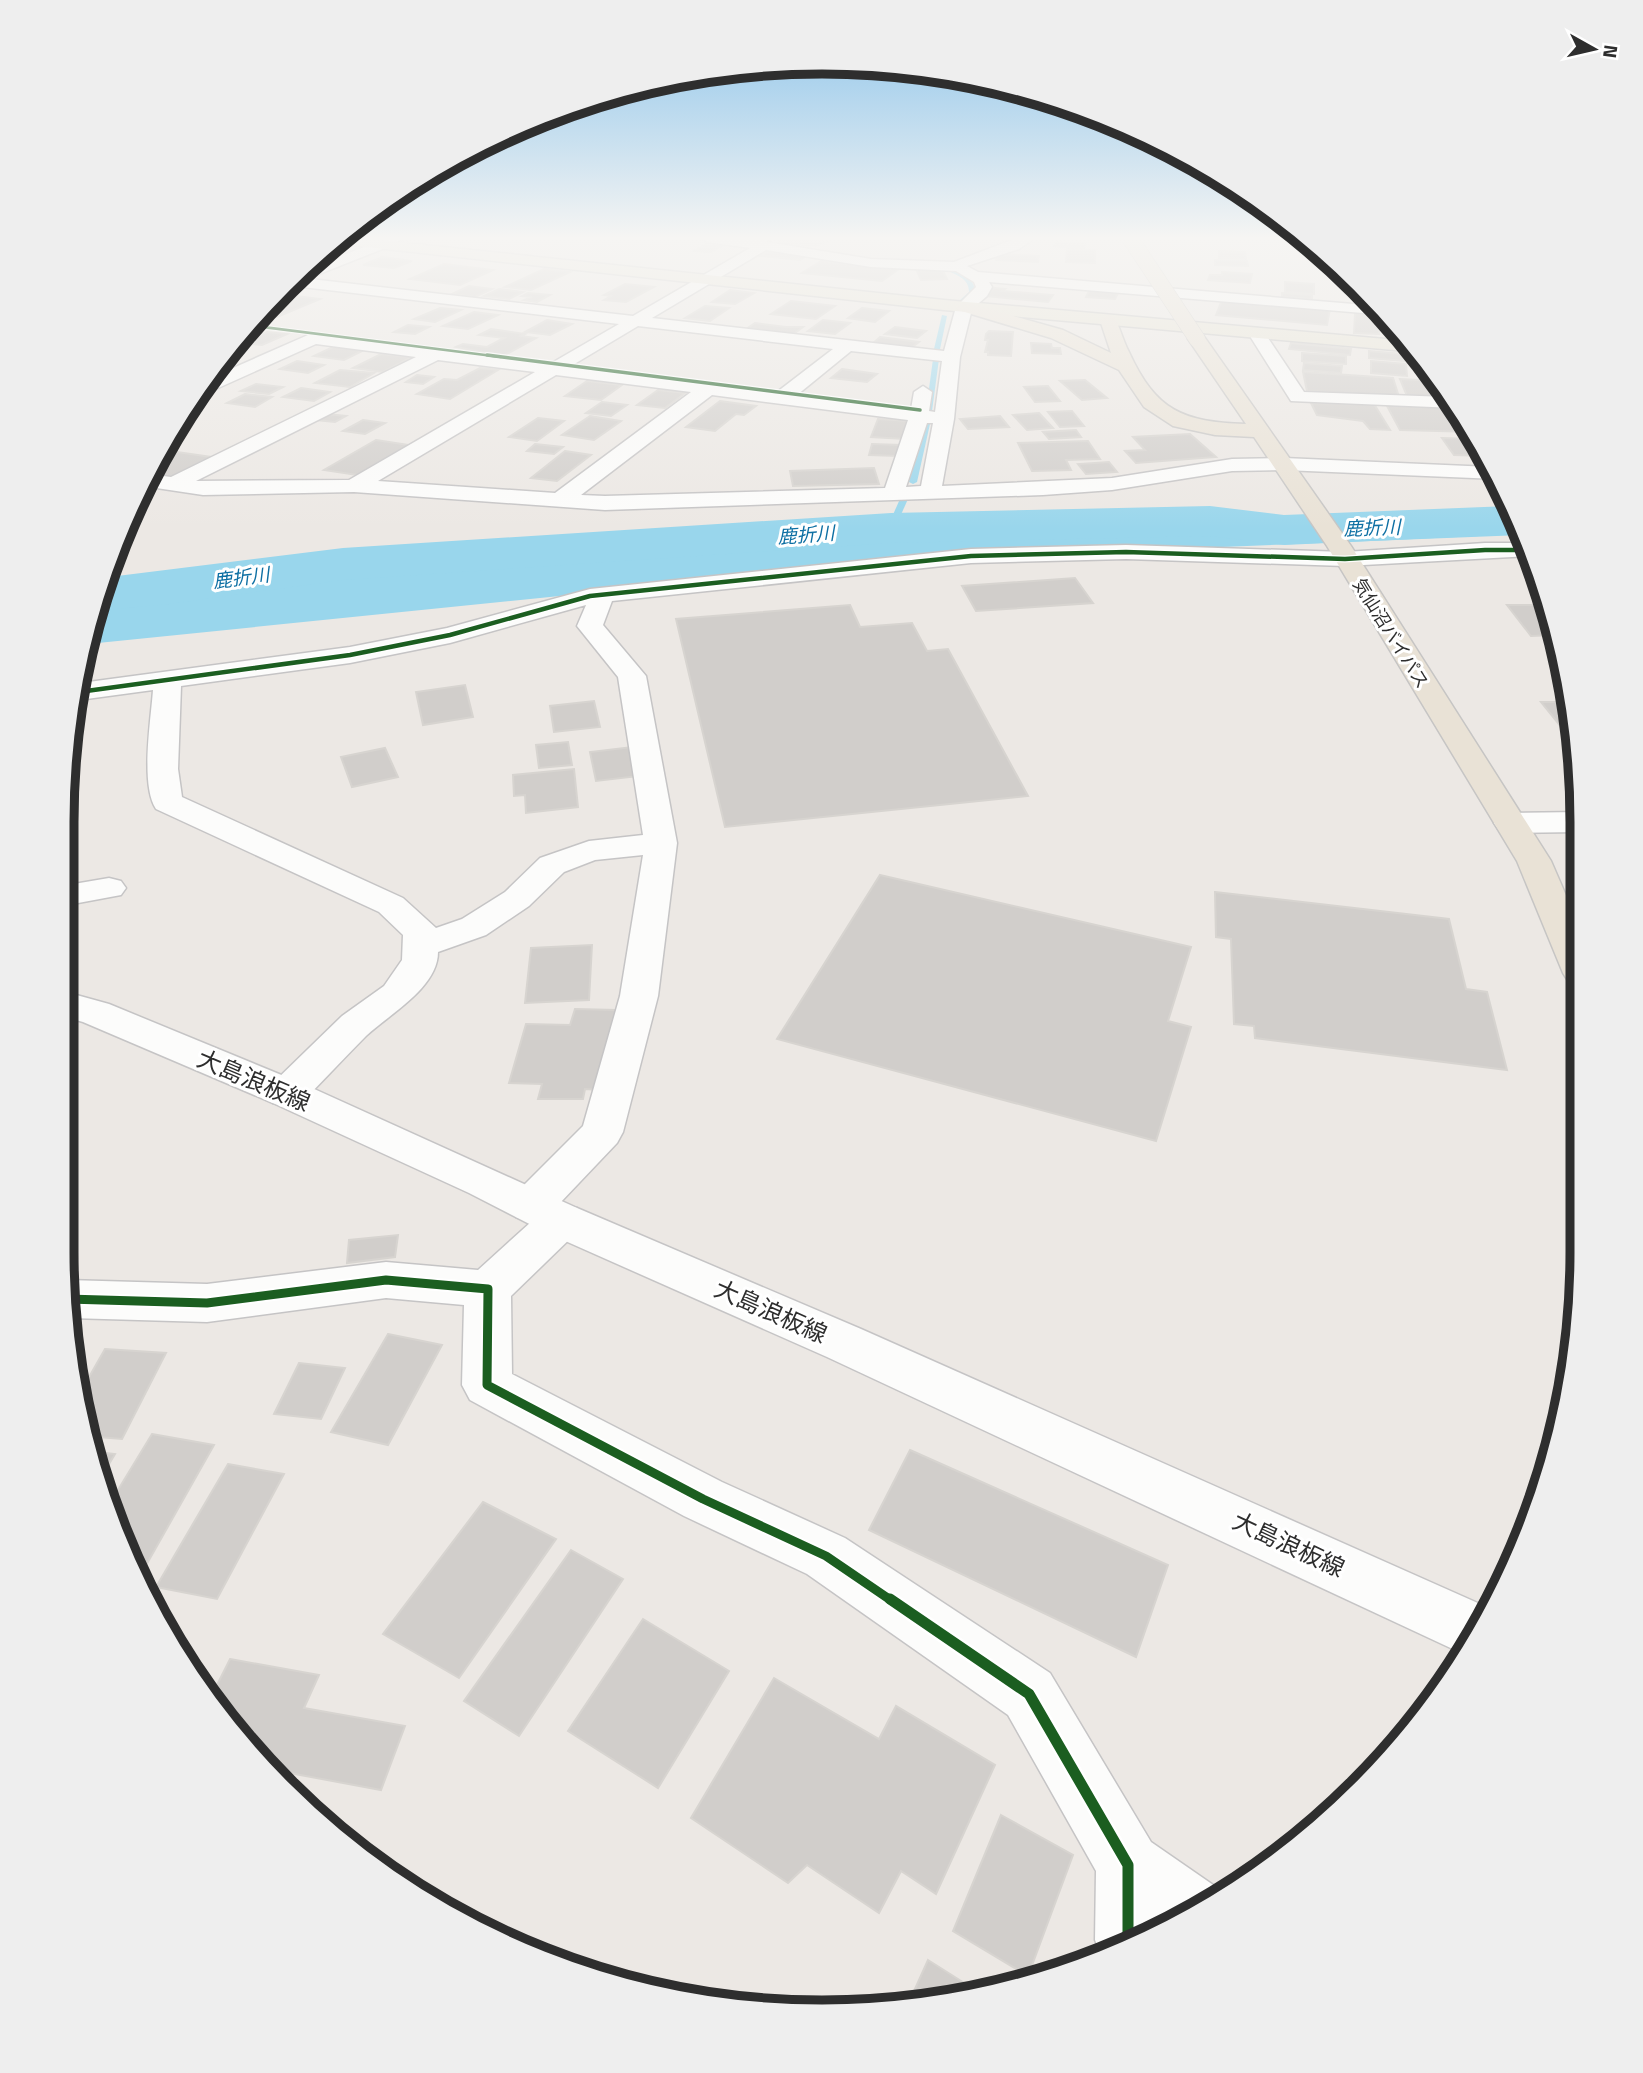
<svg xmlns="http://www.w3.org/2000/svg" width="1643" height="2073" viewBox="0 0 1643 2073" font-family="'Titillium Web','Noto Sans JP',sans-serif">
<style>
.water{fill:#99d6ec}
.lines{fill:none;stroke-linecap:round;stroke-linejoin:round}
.stream{fill:#99d6ec;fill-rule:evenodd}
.river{fill:#99d6ec;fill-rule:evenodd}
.building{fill:#d1cecb;stroke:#d7d4d0;stroke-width:2}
.minor-casing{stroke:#c5c4c5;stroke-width:3}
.tertiary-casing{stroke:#c5c4c5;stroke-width:3}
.secondary-casing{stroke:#c5c4c5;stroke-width:3}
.primary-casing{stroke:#c6c5c4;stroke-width:3}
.trunk-casing{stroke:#c6c5c4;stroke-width:3}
.minor{fill:#fcfcfb;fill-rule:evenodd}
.tertiary{fill:#fcfcfb;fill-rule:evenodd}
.secondary{fill:#fcfcfb;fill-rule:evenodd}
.primary{fill:#e8e4d6;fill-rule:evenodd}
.trunk{fill:#e9e2d6;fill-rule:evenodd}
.trunk-bridge-casing{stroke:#c6c5c4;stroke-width:17;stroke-linecap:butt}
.trunk-bridge{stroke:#e9e2d6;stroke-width:16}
.cycleway-far5-casing{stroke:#fff;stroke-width:4.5}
.cycleway-far4-casing{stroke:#fff;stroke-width:6}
.cycleway-far3-casing{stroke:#fff;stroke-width:7}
.cycleway-far2-casing{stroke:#fff;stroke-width:10}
.cycleway-far1-casing{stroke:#fff;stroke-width:13}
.cycleway-casing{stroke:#fff;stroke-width:16}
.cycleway-far5{stroke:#1b5e20;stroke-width:2.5}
.cycleway-far4{stroke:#1b5e20;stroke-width:3.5}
.cycleway-far3{stroke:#1b5e20;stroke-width:4.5}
.cycleway-far2{stroke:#1b5e20;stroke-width:6}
.cycleway-far1{stroke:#1b5e20;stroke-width:9}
.cycleway{stroke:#1b5e20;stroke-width:11}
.labels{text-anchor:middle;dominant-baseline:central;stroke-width:6;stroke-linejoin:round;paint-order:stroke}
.far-street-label{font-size:18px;fill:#2e2e2e;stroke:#fff}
.far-water-label{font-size:19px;font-style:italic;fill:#0d6fa3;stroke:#fff}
.near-street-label{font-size:24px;fill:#2e2e2e;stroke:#fff}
.rim{fill:none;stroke:#2e2e2e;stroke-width:9}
</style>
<rect width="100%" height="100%" fill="#ece8e4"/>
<!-- water -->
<path class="water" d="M1512,512L1522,535L924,559L88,644L100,585L340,558L489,564L992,531L1388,514Z"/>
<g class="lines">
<!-- stream -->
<g class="stream">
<path d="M1009,238H1014L1008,246L950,265L945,264L1004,244Z"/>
<path d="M946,268C959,270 975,277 975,292L964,302L959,301L969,292C969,278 956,275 946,270Z"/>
<path d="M942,315L947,316L940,349L937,351L934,349Z"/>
<path d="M936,357L939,359L932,411L929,413L926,411L933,359Z"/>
<path d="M926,422L930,424L917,482L913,484L909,482L922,424Z"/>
<path d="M904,497L908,499L895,528L888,530L887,528L900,499Z"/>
</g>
<!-- river -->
<path class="river" d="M1210,506L1284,515L1509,506L1522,534L1284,545L1210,536L891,543L343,580L169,604L95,611L101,578L343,548L891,513Z"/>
</g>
<!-- building -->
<g class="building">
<path d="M794,238L825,242L816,246L776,242L781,240L773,239Z"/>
<path d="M1056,242L1085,244L1084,248L1054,246Z"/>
<path d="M706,244L722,246L711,252L694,251Z"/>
<path d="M1067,249L1095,250V263L1066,262Z"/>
<path d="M769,251L808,255L800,260L761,256Z"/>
<path d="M1219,251L1245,252L1246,259L1219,258Z"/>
<path d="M997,254L1039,256L1038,262L996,260Z"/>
<path d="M382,257L412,261L394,268L363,265Z"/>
<path d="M1215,260L1247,261L1248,266L1215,265Z"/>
<path d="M821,261L899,269L882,281L802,273Z"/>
<path d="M444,264L493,270L460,285L410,279Z"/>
<path d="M937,268L943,271L947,279L921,280L916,269Z"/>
<path d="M544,269L570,272L531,290L505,287Z"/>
<path d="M1222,272L1252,274L1250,283L1208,280L1210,275H1222Z"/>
<path d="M1285,282L1314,284V294L1285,292Z"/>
<path d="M625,284L654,287L626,302L604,300L611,296L604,295Z"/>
<path d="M469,286L492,289L475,297L452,294Z"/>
<path d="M994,288L1005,289L1002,291L1053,295L1048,302L985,296Z"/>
<path d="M499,289L523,292L509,299L484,296Z"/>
<path d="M1090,289L1119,291L1115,299L1086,297Z"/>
<path d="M730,290L754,293L735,304L712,302Z"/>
<path d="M528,293L550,295L537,302L524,300L532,297L522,296Z"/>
<path d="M1282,293L1312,295V299L1282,297Z"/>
<path d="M296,296L320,299L277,317L256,314L265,305L271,306Z"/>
<path d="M1222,300L1330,309L1327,325L1216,315Z"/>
<path d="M791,301L835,306L816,319L771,314Z"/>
<path d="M705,306L729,308L710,321L685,318Z"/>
<path d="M440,308L461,310L435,322L414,319Z"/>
<path d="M862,308L889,311L875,322L848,318Z"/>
<path d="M474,312L498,315L468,329L443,326Z"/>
<path d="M1355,313L1379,315V334L1354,333Z"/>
<path d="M547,320L572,324L550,335L525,332Z"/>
<path d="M823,320L850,323L835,334L808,331Z"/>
<path d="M755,323L786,327H803L791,336L743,331Z"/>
<path d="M408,325L429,327L415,334L394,332Z"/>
<path d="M895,327L926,331L917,338L885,334Z"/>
<path d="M491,329L525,334L521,336L536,338L503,356L456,347L463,344L487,347L504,338L479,335Z"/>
<path d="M989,331L1013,332L1011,356L988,355V352H985L988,340H985L986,334Z"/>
<path d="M267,332L287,334L262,345L242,343Z"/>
<path d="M880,337L919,342L911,348L872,344Z"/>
<path d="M1031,343L1051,344L1052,348H1060L1061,354L1032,353Z"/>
<path d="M1291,343L1351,349L1350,355L1289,349Z"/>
<path d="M335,346L364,350L344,360L314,356Z"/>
<path d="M1369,351L1403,354L1404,361L1369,358Z"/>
<path d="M1302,353L1346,356V364L1302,361Z"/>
<path d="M381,354L412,357L383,372L353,368Z"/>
<path d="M297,361L324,365L308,373L280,369Z"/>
<path d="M1371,361L1406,364L1407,376L1371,373Z"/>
<path d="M1304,363L1342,366L1341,373L1303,370Z"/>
<path d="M480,368L498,370L450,399L417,394L444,379L457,380Z"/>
<path d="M842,369L877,374L867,382L831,378Z"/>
<path d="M340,370L374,373L350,387L315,383Z"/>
<path d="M1303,372L1393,378L1399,397L1307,391Z"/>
<path d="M417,375L434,377L423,384L406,382Z"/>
<path d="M1400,379L1437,381L1449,398L1407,396Z"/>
<path d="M1085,380L1107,398L1082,400L1060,381Z"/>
<path d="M587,381L622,385L601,400L565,396Z"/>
<path d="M256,384L283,387L269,394L241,391Z"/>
<path d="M1048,386L1060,401L1035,402L1024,387Z"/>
<path d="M301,388L330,392L314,401L283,397Z"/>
<path d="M658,390L685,393L665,408L637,405Z"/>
<path d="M245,394L272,397L255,407L227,403Z"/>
<path d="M720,401L756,406L744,415L736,414L715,431L686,427Z"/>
<path d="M602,402L627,405L611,416L586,413Z"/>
<path d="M1311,403L1374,404L1390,430L1370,429L1363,421L1317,415Z"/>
<path d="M1386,404L1455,406L1473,432L1400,430Z"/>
<path d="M1072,411L1084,426L1060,427L1048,412Z"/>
<path d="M1039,413L1053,428L1027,430L1013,415Z"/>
<path d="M327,414L346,416L335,422L316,420Z"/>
<path d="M590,416L621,421L594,440L562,435Z"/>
<path d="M1000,416L1009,427L968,429L960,419Z"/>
<path d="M538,418L564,421L537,441L509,437Z"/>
<path d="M878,419L910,421L905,439L871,437Z"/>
<path d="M363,420L385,423L365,434L343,431Z"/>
<path d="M1076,430L1081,437L1049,439L1043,432Z"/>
<path d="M1190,434L1216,457L1136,463L1125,451L1145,450L1133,437Z"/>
<path d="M1442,438L1473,439L1485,456L1454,455Z"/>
<path d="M376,440L409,445L357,475L324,470Z"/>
<path d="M1088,441L1100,459L1066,460L1071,470L1032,471L1018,443Z"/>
<path d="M535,444L563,447L554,454L527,451Z"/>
<path d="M872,444L901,445L899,456L869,455Z"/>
<path d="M565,451L591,455L557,481L531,478Z"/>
<path d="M177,452L212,457L174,477L149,472L153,464Z"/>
<path d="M1109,462L1117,472L1086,474L1078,464Z"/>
<path d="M874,468L879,484L793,486L790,471Z"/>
<path d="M1075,578L1093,603L976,611L962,586Z"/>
<path d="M850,605L860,627L912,623L927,651L948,649L1028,796L725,827L676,619Z"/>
<path d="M1507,605H1547L1553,635L1531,636Z"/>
<path d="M465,685L473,717L423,725L416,692Z"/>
<path d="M594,701L600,727L554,732L550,706Z"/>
<path d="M1541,702H1566L1575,744Z"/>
<path d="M568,742L572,765L539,768L536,745Z"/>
<path d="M632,747L639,776L596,781L590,752Z"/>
<path d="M385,748L398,777L352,787L341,757Z"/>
<path d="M574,769L578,807L526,813L525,795L514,796L513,775Z"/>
<path d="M880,875L1191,947L1168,1021L1191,1027L1156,1141L777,1039Z"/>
<path d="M1215,892L1449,919L1466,989L1487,992L1507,1070L1255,1038L1254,1026L1234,1024L1231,939L1216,937Z"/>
<path d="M592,945L589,1000L525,1003L531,948Z"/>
<path d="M575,1009L616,1010L599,1090L585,1089L583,1099H538L542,1084L509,1083L526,1024L570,1025Z"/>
<path d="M398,1235L395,1257L347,1263L349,1240Z"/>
<path d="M388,1334L442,1345L388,1445L331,1432Z"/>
<path d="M105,1349L166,1353L122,1439L86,1436L80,1393Z"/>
<path d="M299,1363L345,1368L321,1419L274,1414Z"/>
<path d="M152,1434L214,1445L140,1576L110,1503Z"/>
<path d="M910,1450L1168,1565L1136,1657L869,1530Z"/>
<path d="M88,1451L115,1454L100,1479Z"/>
<path d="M228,1464L284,1474L217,1599L156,1587Z"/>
<path d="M483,1502L556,1539L459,1678L383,1634Z"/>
<path d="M571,1550L623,1579L519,1736L464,1701Z"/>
<path d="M643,1619L729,1671L658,1788L568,1731Z"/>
<path d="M230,1659L319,1675L304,1708L405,1726L381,1790L268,1769L212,1695Z"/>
<path d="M774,1678L879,1739L896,1706L995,1765L936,1894L901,1871L879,1913L807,1865L788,1883L691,1818Z"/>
<path d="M1001,1815L1073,1855L1028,1976L953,1931Z"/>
<path d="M928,1960L977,1991L910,2000Z"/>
</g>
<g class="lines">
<defs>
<g id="minor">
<path d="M384,238H404L385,248H375V242Z"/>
<path d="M700,238H769L767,242L871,259L954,262L1017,238H1035L1019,249L967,266L978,272L1377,306L1387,315L989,282L992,287L987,296L972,309L960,357L954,419L942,486L1112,478L1232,459L1284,458L1491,467L1497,479L1284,470L1232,471L1112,490L1043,495L605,510L354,492L203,495L143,486L148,474L171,477L416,357L316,344L207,393L197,394L208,379L308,335L314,334L550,364L619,324L285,285L293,277L633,316L750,248L707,242ZM766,250L871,267L956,271L974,282L976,287L956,307L944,351L652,318ZM638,326L833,349L777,392L571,366ZM851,351L942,361L935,412L929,411L932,392L923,386L914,392L911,409L797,395ZM438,360L535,372L349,480L196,481ZM556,375L691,392L555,493L378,481ZM712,395L908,420L885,488L605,496L581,495ZM927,423H933L921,486L906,487Z"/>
<path d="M1256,328L1262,329L1304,392L1448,397L1456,408L1291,401L1248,333Z"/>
<path d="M1485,543H1526L1532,556L1345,566L1126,559L971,563L612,601L603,625L646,676L677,843L658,996L623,1132L617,1143L559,1204L577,1208L583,1220L577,1232L511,1296L512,1374L722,1482L845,1538L1050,1673L1151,1842L1219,1889L1222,1895L1201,1910L1100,1952L1095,1940L1096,1871L1008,1715L807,1574L684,1516L470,1400L462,1385L464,1305L386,1298L207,1322L70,1318L67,1280L207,1284L386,1262L478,1270L531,1222L516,1217L509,1205L516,1193L583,1126L620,996L643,855L595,860L564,872L529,906L486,935L438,952C438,988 388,1015 366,1036C344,1058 323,1081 301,1103L287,1107L273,1103L267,1093L273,1083L342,1016L384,986L402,960L403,935L379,912L156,809C140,785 151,719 153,690L79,700L81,683L350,647L447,628L590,589L971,549L1126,545L1345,552ZM586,605L577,626L618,677L643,835L589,841L540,858L505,892L462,919L436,928L403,898L182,797L178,769L181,686L350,663L450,643Z"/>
<path d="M1580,812V832L1510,833L1499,830L1494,823L1499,816L1510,813Z"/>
<path d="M109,878L121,881L126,888L121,895L62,906V886Z"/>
</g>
<path id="tertiary" d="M380,241L385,242V248L294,284L285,285L298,272Z"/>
<path id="secondary" d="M62,991L109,1004L301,1083L577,1208L861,1329L1489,1608L1464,1654L1457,1651L827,1357L545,1232L469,1193L273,1103L83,1022L62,1016Z"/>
<path id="primary" d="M336,238H358L944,300L1408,341L1416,352L944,310L330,243Z"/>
<path id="trunk" d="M964,302L1063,330L1111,353L1100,320L1108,315L1114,317C1120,327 1123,341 1129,352C1156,411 1183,422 1246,424L1188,339L1197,334L1203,335L1351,546L1551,861L1581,930V985L1568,981L1563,973L1517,861L1327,546L1254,437L1215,435L1173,426L1144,407L1119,370L1051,338L958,310L956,307Z"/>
</defs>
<!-- minor casing -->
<use href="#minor" class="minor-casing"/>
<!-- tertiary casing -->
<use href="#tertiary" class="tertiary-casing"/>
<!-- secondary casing -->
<use href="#secondary" class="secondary-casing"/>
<!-- primary casing -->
<use href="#primary" class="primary-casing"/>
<!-- trunk casing -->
<use href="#trunk" class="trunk-casing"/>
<!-- minor -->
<use href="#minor" class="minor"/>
<!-- tertiary -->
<use href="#tertiary" class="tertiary"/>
<!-- secondary -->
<use href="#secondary" class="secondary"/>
<!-- primary -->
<use href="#primary" class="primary"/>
<!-- trunk -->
<use href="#trunk" class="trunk"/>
<defs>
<path id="trunk-bridge" d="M1130,238L1197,339"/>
</defs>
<!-- trunk-bridge casing -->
<use href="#trunk-bridge" class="trunk-bridge-casing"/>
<!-- trunk-bridge -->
<use href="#trunk-bridge" class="trunk-bridge"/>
<defs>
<path id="cycleway-far5" d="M247,325L501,357"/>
<path id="cycleway-far4" d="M487,355L920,410"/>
<path id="cycleway-far3" d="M79,692L350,655L450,635L590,596L971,556L1126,552L1345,559L1485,550H1529"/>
<path id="cycleway-far2" d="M79,692L87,691"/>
<path id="cycleway-far1" d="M67,1299L207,1303L386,1280L488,1289L487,1385L703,1499L826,1556L892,1601"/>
<path id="cycleway" d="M890,1599L1029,1694L1128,1865V1940"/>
</defs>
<!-- cycleway-far5 casing -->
<use href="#cycleway-far5" class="cycleway-far5-casing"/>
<!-- cycleway-far4 casing -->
<use href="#cycleway-far4" class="cycleway-far4-casing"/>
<!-- cycleway-far3 casing -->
<use href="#cycleway-far3" class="cycleway-far3-casing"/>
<!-- cycleway-far2 casing -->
<use href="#cycleway-far2" class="cycleway-far2-casing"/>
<!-- cycleway-far1 casing -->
<use href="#cycleway-far1" class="cycleway-far1-casing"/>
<!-- cycleway casing -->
<use href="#cycleway" class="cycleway-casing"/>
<!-- cycleway-far5 -->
<use href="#cycleway-far5" class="cycleway-far5"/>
<!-- cycleway-far4 -->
<use href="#cycleway-far4" class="cycleway-far4"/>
<!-- cycleway-far3 -->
<use href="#cycleway-far3" class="cycleway-far3"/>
<!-- cycleway-far2 -->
<use href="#cycleway-far2" class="cycleway-far2"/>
<!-- cycleway-far1 -->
<use href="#cycleway-far1" class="cycleway-far1"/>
<!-- cycleway -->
<use href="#cycleway" class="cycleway"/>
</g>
<!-- sky -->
<linearGradient id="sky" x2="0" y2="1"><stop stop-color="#88c2ea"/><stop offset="0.45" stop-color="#f6f5f3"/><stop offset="1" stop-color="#f6f5f3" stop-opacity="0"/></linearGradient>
<rect width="1643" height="529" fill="url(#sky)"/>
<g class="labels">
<!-- far-street labels -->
<g class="far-street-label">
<text transform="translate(1391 633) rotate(58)">気仙沼バイパス</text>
</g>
<!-- far-water labels -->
<g class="far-water-label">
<text transform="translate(1372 527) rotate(-2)">鹿折川</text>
<text transform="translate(806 534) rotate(-4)">鹿折川</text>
<text transform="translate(241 577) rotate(-7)">鹿折川</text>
</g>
<!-- near-street labels -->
<g class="near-street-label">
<text transform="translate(254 1080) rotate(23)">大島浪板線</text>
<text transform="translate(771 1311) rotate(24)">大島浪板線</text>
<text transform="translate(1289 1544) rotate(25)">大島浪板線</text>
</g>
</g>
<!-- crop -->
<path d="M0 0H1643V2073H0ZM822 74H822A748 748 0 0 1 1570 822V1252A748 748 0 0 1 822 2000H822A748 748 0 0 1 74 1252V822A748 748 0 0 1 822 74Z" fill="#eee" fill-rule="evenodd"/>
<path class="rim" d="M822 74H822A748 748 0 0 1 1570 822V1252A748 748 0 0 1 822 2000H822A748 748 0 0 1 74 1252V822A748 748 0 0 1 822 74Z"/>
<!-- north arrow -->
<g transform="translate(1594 49) rotate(98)" stroke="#ffffff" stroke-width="5" paint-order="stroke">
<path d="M0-5L12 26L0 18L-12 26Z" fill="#2e2e2e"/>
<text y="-10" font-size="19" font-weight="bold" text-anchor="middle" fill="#2e2e2e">N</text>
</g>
</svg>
